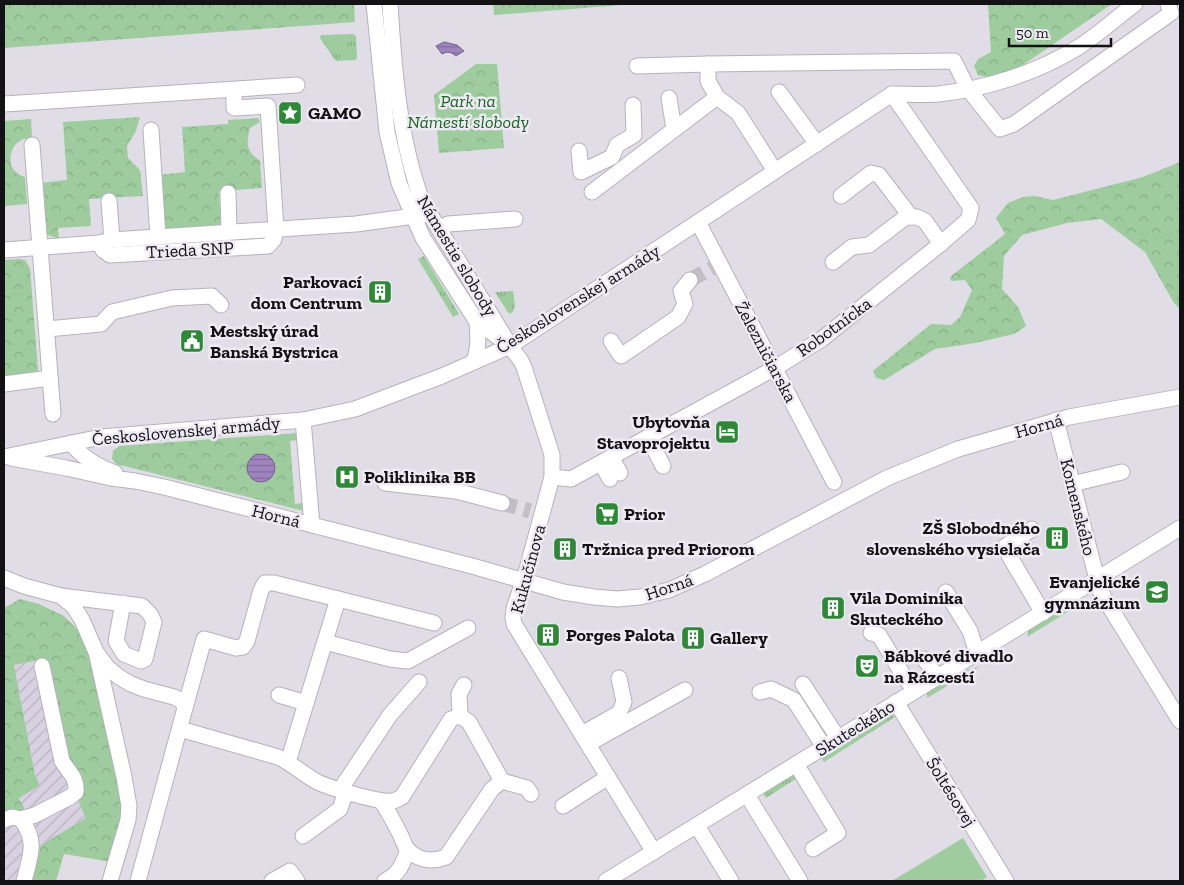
<svg xmlns="http://www.w3.org/2000/svg" width="1184" height="885" viewBox="0 0 1184 885" font-family="'Zilla Slab',serif">
<style>
.industrial{fill:url(#industrial-furrows)}
.grass{fill:url(#grass-tufts)}
.forest{fill:url(#forest-crowns)}
.pitch{fill:#9ecc9e}
.water{fill:url(#water-rules);stroke:#75628c}
.lines{fill:none;stroke-linecap:round;stroke-linejoin:round}
.minor-tunnel{stroke:#c2bec6;stroke-width:15;stroke-dasharray:15 8;stroke-linecap:butt}
.minor-casing{stroke:#b6b2bb;stroke-width:17}
.minor{stroke:#fff;stroke-width:15}
.labels{text-anchor:middle;dominant-baseline:central;stroke-width:5;stroke-linejoin:round;paint-order:stroke}
.park-label{font-size:18px;font-style:italic;fill:#1b6423;stroke:#eeeaf4}
.poi-label{font-size:18px;font-weight:bold;fill:#121114;stroke:#eeeaf4;text-anchor:start}
.street-label{font-size:18px;fill:#121114;stroke:#eeeaf4}
</style>
<defs>
<pattern id="industrial-furrows" width="10" height="10" patternUnits="userSpaceOnUse" patternTransform="scale(1.25)"><rect width="10" height="10" fill="#d8d1e1"/><path d="M-1 1l2-2M0 10L10 0M9 11l2-2" fill="none" stroke="#b8b2c0"/></pattern>
<pattern id="grass-tufts" width="24" height="20" patternUnits="userSpaceOnUse" patternTransform="scale(1.25)"><rect width="24" height="20" fill="#9ecc9e"/><path d="M3 7l-1-3M5 7V3M7 7l1-3M15 17l-1-3M17 17v-4M19 17l1-3" fill="none" stroke="#87ae87"/></pattern>
<pattern id="forest-crowns" width="20" height="18" patternUnits="userSpaceOnUse" patternTransform="scale(1.25)"><rect width="20" height="18" fill="#9ecc9e"/><path d="M2 6a3 3 0 1 1 6 0M12 15a3 3 0 1 1 6 0" fill="none" stroke="#87ae87"/></pattern>
<pattern id="water-rules" width="6" height="5" patternUnits="userSpaceOnUse" patternTransform="scale(1.25)"><rect width="6" height="5" fill="#9f84bf"/><path d="M0 2.5h6" fill="none" stroke="#806b9a"/></pattern>
</defs>
<rect width="100%" height="100%" fill="#e1dde6"/>
<!-- industrial -->
<path class="industrial" d="M43,659L67,759L81,775L79,803L86,818L41,845L32,881H4V815L25,810L19,798L40,785L35,775L14,665Z"/>
<!-- grass -->
<g class="grass">
<path d="M353,34L356,36L357,58L355,60L337,61L335,60L320,38L321,35Z"/>
<path d="M424,256L459,314L453,317L418,259Z"/>
<path d="M513,291L515,305L513,312L509,314L495,292Z"/>
<path d="M1072,603L1075,604L1077,606L1027,637L1029,630Z"/>
<path d="M979,667L927,698V693L962,671Z"/>
<path d="M889,715H893L895,717L824,762L821,757Z"/>
<path d="M796,773L799,777L766,798L763,793Z"/>
</g>
<!-- forest -->
<g class="forest">
<path d="M4,4H354L355,22L4,48Z"/>
<path d="M493,4H635L494,15Z"/>
<path d="M988,4H1112L1017,69L987,77L978,75L974,66L978,59L991,52Z"/>
<path d="M476,64H497L504,148L439,153L434,95Z"/>
<path d="M140,117L136,131L127,146L128,158L140,170L143,196L89,199L91,226L58,228L59,239L48,235L44,228L40,183L67,180L63,122Z"/>
<path d="M258,118L260,122L250,128C246,145 246,150 260,161L262,188L219,191L221,228L163,232L158,175L185,172L182,127L228,124V120Z"/>
<path d="M31,119L32,138C27,139 23,138 20,141C9,147 7,166 17,173C19,175 22,176 25,177L27,204L4,206V121Z"/>
<path d="M1180,162V205L1178,206L1180,211V309L1174,303L1145,252L1101,219L1067,223L1022,235L1004,256L1002,289L1018,307L1026,326L1014,334L975,343L935,349L884,380L876,378L873,371L931,324L951,325L960,317L972,290L965,280L951,281L950,277L1005,234L996,218L1008,203L1023,197L1035,196L1053,200L1143,177Z"/>
<path d="M20,259L25,260L30,268L38,369L37,373L4,379V260Z"/>
<path d="M298,433V440L290,441L295,504L303,503L304,511L116,464L112,459L113,451L119,446Z"/>
<path d="M20,599L39,604L64,616L79,631L94,669L125,807L111,862L64,854L56,881H32L41,845L86,818L79,803L81,775L67,759L43,659L14,665L35,775L40,785L19,798L25,810L4,815V608Z"/>
</g>
<!-- pitch -->
<path class="pitch" d="M963,838L987,877L981,881H892Z"/>
<!-- water -->
<g class="water">
<path d="M444,42L457,45L464,51L456,56C451,52 448,51 442,54L436,46Z"/>
<circle cx="261" cy="468" r="14"/>
</g>
<g class="lines">
<!-- minor-tunnel -->
<g class="minor-tunnel">
<path d="M690,280L712,268"/>
<path d="M502,503L530,511"/>
</g>
<defs>
<g id="minor">
<path d="M374,4L387,132L399,183L423,238L477,322L505,342"/>
<path d="M390,4C394,70 399,138 422,201L510,346L521,361L524,367L552,455V477L527,569L514,609L513,617L514,624L654,852"/>
<path d="M708,64V81L717,97L738,113L775,171"/>
<path d="M637,66L708,64L954,61L968,89L1000,129L1014,124L1171,13L1168,4"/>
<path d="M779,92L817,144"/>
<path d="M669,98L674,129"/>
<path d="M4,104L297,85"/>
<path d="M151,130L158,237"/>
<path d="M32,145L53,414"/>
<path d="M579,151L581,172L612,157L617,145L634,135L633,105"/>
<path d="M592,192L717,97"/>
<path d="M228,193L229,232"/>
<path d="M841,196L871,173L879,175L911,217"/>
<path d="M109,201L112,240"/>
<path d="M698,222L834,482"/>
<path d="M439,229L448,224L515,219"/>
<path d="M99,243L103,250L110,255L268,246L274,239L276,229L268,106L234,108V90"/>
<path d="M4,250L99,243L112,240L356,224L429,214"/>
<path d="M833,262L852,247L869,245L906,217H917L925,221L941,244"/>
<path d="M47,329L101,324L112,312L172,298L212,296L221,305"/>
<path d="M611,341L621,356L678,317L685,304L681,291L690,280"/>
<path d="M474,361C479,348 478,336 477,322"/>
<path d="M4,384L50,378"/>
<path d="M303,420L312,525"/>
<path d="M1056,420L1100,591L1180,721"/>
<path d="M648,437L663,466"/>
<path d="M71,443C83,458 97,466 115,473"/>
<path d="M4,457L101,437L303,420L355,409L442,376L510,346L892,94C907,94 923,95 938,94C986,89 1036,73 1077,48C1098,35 1116,18 1135,4"/>
<path d="M611,457L620,473"/>
<path d="M11,458L66,468L111,478L135,481L164,487L472,566L563,592L594,597L617,599L640,597L669,590L705,574L887,478L958,449L1069,417L1180,397"/>
<path d="M601,463L610,479"/>
<path d="M552,477L571,479L775,368L822,339L938,246L968,220L971,208L892,94"/>
<path d="M385,483L456,491L502,503"/>
<path d="M1072,484L1122,472"/>
<path d="M1032,529L1004,547L1043,613"/>
<path d="M4,578L24,586L61,596L74,607L82,620L96,652L107,667L119,677L131,684L144,689L174,697L182,701L185,708L138,881"/>
<path d="M946,592L970,631L977,653"/>
<path d="M61,596L142,606L150,614L154,622L145,659L141,661L124,654L116,641L123,603"/>
<path d="M871,633L879,635L905,678L915,691"/>
<path d="M325,642L390,659L408,661L468,628"/>
<path d="M97,656L124,777L129,806L128,820L110,881"/>
<path d="M924,659L938,677"/>
<path d="M803,684L838,738"/>
<path d="M760,692L771,689L794,700L824,747"/>
<path d="M279,695L306,703"/>
<path d="M896,702L1006,881"/>
<path d="M185,708L204,639L236,648L243,647L247,641L261,590L265,583H274L434,623"/>
<path d="M460,716L459,694L464,685"/>
<path d="M180,729L278,757C291,763 302,773 314,780C325,787 380,803 392,801C396,801 399,798 402,797L451,719L460,716L469,722L502,781L492,789L446,857C433,862 419,861 408,850C405,847 403,841 401,836C395,824 389,812 381,801"/>
<path d="M582,734L619,713L624,702L619,678"/>
<path d="M588,744L685,690"/>
<path d="M288,762L338,599"/>
<path d="M796,764L838,833L813,849"/>
<path d="M502,781L527,788L531,794"/>
<path d="M340,790L390,715L419,682"/>
<path d="M747,795L800,881"/>
<path d="M563,806L608,777"/>
<path d="M21,819C38,842 30,856 24,881"/>
<path d="M4,820L12,817L21,819L35,815L70,797L76,792C77,777 69,773 62,761L42,666"/>
<path d="M697,826L731,881"/>
<path d="M303,836L340,809L346,791"/>
<path d="M272,881L290,871L297,881"/>
<path d="M385,881C400,873 402,865 408,850"/>
<path d="M606,881L1180,528"/>
</g>
</defs>
<!-- minor casing -->
<use href="#minor" class="minor-casing"/>
<!-- minor -->
<use href="#minor" class="minor"/>
</g>
<!-- icons -->
<defs>
<symbol id="sight-square" viewBox="-11 -11 22 22"><rect x="-9" y="-9" width="18" height="18" rx="4" fill="#2f8838" stroke="#eeeaf4"/><path d="M0-6L1.8-2.2L6-1.7L2.9 1.2L3.7 5.4L0 3.3L-3.7 5.4L-2.9 1.2L-6-1.7L-1.8-2.2Z" fill="#fff"/></symbol>
<symbol id="building-square" viewBox="-11 -11 22 22"><rect x="-9" y="-9" width="18" height="18" rx="4" fill="#2f8838" stroke="#eeeaf4"/><path d="M-4-6H4V6H1V3H-1V6H-4ZM-2.5-4.3h1.7v1.8h-1.7ZM.8-4.3h1.7v1.8H.8ZM-2.5-1h1.7V.8h-1.7ZM.8-1h1.7V.8H.8Z" fill="#fff"/></symbol>
<symbol id="civic-square" viewBox="-11 -11 22 22"><rect x="-9" y="-9" width="18" height="18" rx="4" fill="#2f8838" stroke="#eeeaf4"/><path d="M-.6-6.5H3V-4.5H.6V-3L4-1V1h2V6H-6V1h2V-1L-.6-3ZM-1.2 2.5V6h2.4V2.5Z" fill="#fff"/></symbol>
<symbol id="hotel-square" viewBox="-11 -11 22 22"><rect x="-9" y="-9" width="18" height="18" rx="4" fill="#2f8838" stroke="#eeeaf4"/><path d="M-6-4.5h1.5V1H6V5H4.5V3h-9V5H-6ZM-4 0a1.8 1.8 0 1 1 3.6 0ZM.5 0V-2.5h3Q6-2.5 6 0Z" fill="#fff"/></symbol>
<symbol id="hospital-square" viewBox="-11 -11 22 22"><rect x="-9" y="-9" width="18" height="18" rx="4" fill="#2f8838" stroke="#eeeaf4"/><path d="M-5-5h3v3.5h4V-5h3V5h-3V1.5h-4V5h-3Z" fill="#fff"/></symbol>
<symbol id="supermarket-square" viewBox="-11 -11 22 22"><rect x="-9" y="-9" width="18" height="18" rx="4" fill="#2f8838" stroke="#eeeaf4"/><path d="M-6-5.5h2.5l.6 2H6L4.5 2H-2.5L-4.4-4H-6ZM-1.5 3.2a1.3 1.3 0 1 0 .1 0ZM3 3.2a1.3 1.3 0 1 0 .1 0Z" fill="#fff"/></symbol>
<symbol id="school-square" viewBox="-11 -11 22 22"><rect x="-9" y="-9" width="18" height="18" rx="4" fill="#2f8838" stroke="#eeeaf4"/><path d="M0-5L7-2L0 1L-7-2ZM-4 1L0 2.5L4 1V4Q0 6-4 4Z" fill="#fff"/></symbol>
<symbol id="theatre-square" viewBox="-11 -11 22 22"><rect x="-9" y="-9" width="18" height="18" rx="4" fill="#2f8838" stroke="#eeeaf4"/><path d="M-5-5.5Q0-4 5-5.5V0Q5 5 0 6Q-5 5-5 0ZM-3.3-2.5H-1v1.5H-3.3ZM1-2.5H3.3v1.5H1ZM-2.8 1Q0 5.5 2.8 1Z" fill="#fff"/></symbol>
</defs>
<g fill-rule="evenodd">
<use href="#sight-square" x="276" y="99" width="28" height="28"/>
<use href="#building-square" x="366" y="278" width="28" height="28"/>
<use href="#civic-square" x="178" y="327" width="28" height="28"/>
<use href="#hotel-square" x="713" y="418" width="28" height="28"/>
<use href="#hospital-square" x="333" y="463" width="28" height="28"/>
<use href="#supermarket-square" x="593" y="500" width="28" height="28"/>
<use href="#building-square" x="1043" y="524" width="28" height="28"/>
<use href="#building-square" x="551" y="535" width="28" height="28"/>
<use href="#school-square" x="1143" y="578" width="28" height="28"/>
<use href="#building-square" x="819" y="594" width="28" height="28"/>
<use href="#building-square" x="534" y="621" width="28" height="28"/>
<use href="#building-square" x="679" y="624" width="28" height="28"/>
<use href="#theatre-square" x="853" y="652" width="28" height="28"/>
</g>
<g class="labels">
<!-- park labels -->
<g class="park-label">
<text x="468" y="101">Park na<tspan x="468" dy="21">Námestí slobody</tspan></text>
</g>
<!-- poi labels -->
<g class="poi-label">
<text x="308" y="113">GAMO</text>
<text x="362" y="282" text-anchor="end">Parkovací<tspan x="362" dy="21">dom Centrum</tspan></text>
<text x="210" y="331">Mestský úrad<tspan x="210" dy="21">Banská Bystrica</tspan></text>
<text x="710" y="422" text-anchor="end">Ubytovňa<tspan x="710" dy="21">Stavoprojektu</tspan></text>
<text x="364" y="477">Poliklinika BB</text>
<text x="624" y="514">Prior</text>
<text x="1040" y="528" text-anchor="end">ZŠ Slobodného<tspan x="1040" dy="21">slovenského vysielača</tspan></text>
<text x="582" y="549">Tržnica pred Priorom</text>
<text x="1140" y="582" text-anchor="end">Evanjelické<tspan x="1140" dy="21">gymnázium</tspan></text>
<text x="850" y="598">Vila Dominika<tspan x="850" dy="21">Skuteckého</tspan></text>
<text x="566" y="635">Porges Palota</text>
<text x="710" y="638">Gallery</text>
<text x="884" y="656">Bábkové divadlo<tspan x="884" dy="21">na Rázcestí</tspan></text>
</g>
<!-- street labels -->
<g class="street-label">
<text transform="translate(190 250) rotate(-3)">Trieda SNP</text>
<text transform="translate(457 256) rotate(59)">Námestie slobody</text>
<text transform="translate(578 299) rotate(-32)">Československej armády</text>
<text transform="translate(834 327) rotate(-36)">Robotnícka</text>
<text transform="translate(766 352) rotate(62)">Železničiarska</text>
<text transform="translate(1039 426) rotate(-16)">Horná</text>
<text transform="translate(186 431) rotate(-5)">Československej armády</text>
<text transform="translate(1078 507) rotate(76)">Komenského</text>
<text transform="translate(276 516) rotate(14)">Horná</text>
<text transform="translate(528 569) rotate(-75)">Kukučínova</text>
<text transform="translate(669 587) rotate(-19)">Horná</text>
<text transform="translate(855 728) rotate(-32)">Skuteckého</text>
<text transform="translate(951 792) rotate(58)">Šoltésovej</text>
</g>
</g>
<!-- border -->
<rect width="1184" height="885" fill="none" stroke="#121114" stroke-width="10"/>
<!-- scale -->
<path d="M1009 38v8h102v-8" fill="none" stroke="#121114" stroke-width="2.5"/>
<text x="1016" y="38" font-size="15" fill="#121114" stroke="#eeeaf4" stroke-width="4" paint-order="stroke">50 m</text>
</svg>
